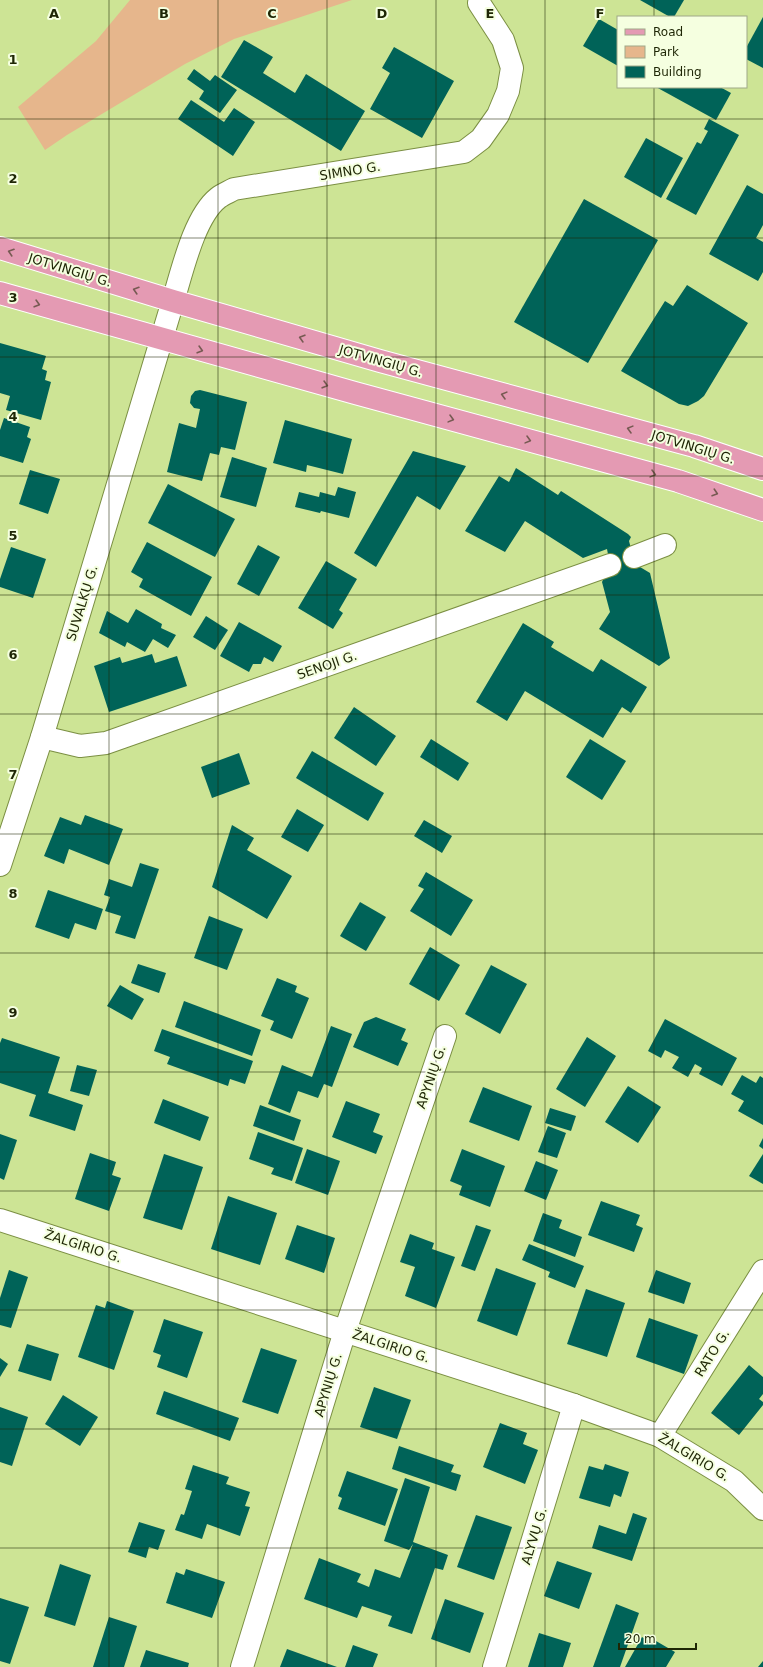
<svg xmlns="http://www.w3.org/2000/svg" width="763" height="1667" viewBox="0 0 763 1667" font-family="'DejaVu Sans',sans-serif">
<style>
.green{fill:#e6b68c}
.building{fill:#006358}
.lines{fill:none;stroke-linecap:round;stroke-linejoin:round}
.street-casing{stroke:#7b8f43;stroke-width:24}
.primary-casing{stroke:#fff;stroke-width:24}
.street{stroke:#fff;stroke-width:22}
.primary{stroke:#e49ab3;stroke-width:22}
.oneway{stroke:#775a53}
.grid{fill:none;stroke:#1e2605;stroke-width:1;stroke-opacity:0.55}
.labels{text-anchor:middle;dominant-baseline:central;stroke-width:4;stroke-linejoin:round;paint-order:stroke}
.street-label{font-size:13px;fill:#1e2605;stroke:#f5ffe0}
.grid-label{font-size:13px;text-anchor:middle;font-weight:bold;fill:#1e2605;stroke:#f5ffe0;stroke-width:4;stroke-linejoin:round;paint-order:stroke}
</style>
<rect width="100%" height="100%" fill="#cde495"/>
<!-- green -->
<path class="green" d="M130,0H352L234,39L185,64L67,135L45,150L18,107L96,41Z"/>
<!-- building -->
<g class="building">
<path d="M640,0H684L674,17H670Z"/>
<path d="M763,17V68L746,59V48Z"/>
<path d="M599,19L618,30V66L583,46Z"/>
<path d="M244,40L273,57L263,73L295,93L306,74L365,111L341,151L221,77Z"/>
<path d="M394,47L454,81L422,138L370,109L390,73L382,68Z"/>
<path d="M194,69L210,81L215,75L237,90L220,113L199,99L204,91L187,79Z"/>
<path d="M656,87H720L731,93L716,120Z"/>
<path d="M191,100L224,122L234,108L255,122L233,156L178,119Z"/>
<path d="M709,119L739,135L696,215L666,199L697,142L701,144L708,131L704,129Z"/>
<path d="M646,138L683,158L661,198L624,177Z"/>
<path d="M747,185L763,194V225L756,238L763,242V272L758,281L709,254Z"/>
<path d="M584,199L658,240L588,363L514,322Z"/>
<path d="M687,285L748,323L704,396L698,401L688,406L679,404L621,371L665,301L673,306Z"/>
<path d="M0,343L46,356L42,369L47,371L45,380L51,382L41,420L6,410L10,396L0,393Z"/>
<path d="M200,390L247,402L235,450L221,447L219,455L210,453L202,481L167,472L179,423L196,428L200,409L194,408L190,403L191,396L195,391Z"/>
<path d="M4,418L30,427L27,437L31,439L23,463L0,456V430Z"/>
<path d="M285,420L352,439L343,474L307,465L306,472L273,463Z"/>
<path d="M413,451L466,466L440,510L417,496L376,567L354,553Z"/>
<path d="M232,457L267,468L256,507L220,497Z"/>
<path d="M516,468L558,495L561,491L628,534L631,537L629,541L635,564L650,573L670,658L659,666L599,629L610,612L602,582L610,565L607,549L583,558L525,521L505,552L465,531L499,476L509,482Z"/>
<path d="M30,470L60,479L48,514L19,504Z"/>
<path d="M168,484L235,519L215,557L148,523Z"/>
<path d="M338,487L356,492L349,518L321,511L320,513L295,507L299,492L319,497L320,492L335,496Z"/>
<path d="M147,542L212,577L191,616L139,587L143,579L131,572Z"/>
<path d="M258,545L280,557L259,596L237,584Z"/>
<path d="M11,547L46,559L33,598L0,587V579Z"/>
<path d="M326,561L357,579L339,610L343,613L333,629L298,608Z"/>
<path d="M136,609L162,624L161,628L176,635L168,648L153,639L145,652L127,642L125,647L99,633L107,611L128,623Z"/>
<path d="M206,616L228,630L215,650L193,637Z"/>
<path d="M239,622L282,646L273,662L264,657L261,664H253L249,672L220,656Z"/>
<path d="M523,623L554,642L551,647L593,672L601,659L647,687L631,713L622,707L603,738L525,691L507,721L476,702Z"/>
<path d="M152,654L155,663L177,656L187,686L109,712L94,666L120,657L122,663Z"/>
<path d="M354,707L396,736L376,766L334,738Z"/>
<path d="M431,739L469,763L458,781L420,757Z"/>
<path d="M590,739L626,761L602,800L566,777Z"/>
<path d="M312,751L384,793L368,821L296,778Z"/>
<path d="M239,753L250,784L212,798L201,767Z"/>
<path d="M297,809L324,825L308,852L281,837Z"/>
<path d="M85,815L123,829L109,865L69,849L64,864L44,856L60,817L81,825Z"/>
<path d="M424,820L452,836L442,853L414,836Z"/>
<path d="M232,825L254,838L247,850L292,876L267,919L212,887Z"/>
<path d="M140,863L159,869L135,939L115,933L121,916L105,911L110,897L104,895L109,879L132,887Z"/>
<path d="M426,872L473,900L451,936L410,911L424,889L418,886Z"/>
<path d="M48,890L103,909L96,930L75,923L69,939L35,927Z"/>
<path d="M360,902L386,917L366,951L340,936Z"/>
<path d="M209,916L243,929L227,970L194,958Z"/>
<path d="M430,947L460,965L439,1001L409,984Z"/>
<path d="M138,964L166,973L159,993L131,983Z"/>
<path d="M491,965L527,984L500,1034L465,1014Z"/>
<path d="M277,978L297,986L295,992L309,998L292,1039L270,1030L274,1021L261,1016Z"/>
<path d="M120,985L144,999L132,1020L107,1006Z"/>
<path d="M184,1001L261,1030L252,1056L175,1027Z"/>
<path d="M376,1017L406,1029L401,1040L408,1043L398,1066L353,1047L364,1022Z"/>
<path d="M665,1019L737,1058L722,1086L699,1074L702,1068L695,1064L688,1077L672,1068L679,1057L665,1050L661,1058L648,1051Z"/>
<path d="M331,1026L352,1034L332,1087L324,1084L318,1098L298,1091L290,1113L268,1104L282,1065L312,1077Z"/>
<path d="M162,1029L253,1061L245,1084L230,1079L228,1086L167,1064L170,1057L154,1051Z"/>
<path d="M587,1037L616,1056L585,1107L556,1089Z"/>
<path d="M2,1038L60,1057L48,1093L83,1105L75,1131L29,1116L36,1095L0,1083V1043Z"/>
<path d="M77,1065L97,1070L89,1096L70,1091Z"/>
<path d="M742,1075L756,1083L760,1076L763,1078V1125L738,1111L744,1101L731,1094Z"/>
<path d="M628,1086L661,1107L638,1143L605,1122Z"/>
<path d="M483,1087L532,1106L519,1141L469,1122Z"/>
<path d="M163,1099L209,1117L200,1141L154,1123Z"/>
<path d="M346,1101L380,1114L373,1132L383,1136L376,1154L332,1137Z"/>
<path d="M260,1105L301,1120L294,1141L253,1126Z"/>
<path d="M550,1108L576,1116L571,1131L545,1123Z"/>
<path d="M548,1126L566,1133L557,1158L538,1152Z"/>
<path d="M258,1132L303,1148L292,1181L271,1174L274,1168L249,1159Z"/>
<path d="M0,1134L17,1140L4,1180L0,1178Z"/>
<path d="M763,1138V1149L759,1146Z"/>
<path d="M307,1149L340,1161L328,1195L295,1183Z"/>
<path d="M462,1149L505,1166L490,1207L459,1195L462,1186L450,1181Z"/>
<path d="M90,1153L116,1162L112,1175L121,1178L109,1211L75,1199Z"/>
<path d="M164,1154L203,1167L182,1230L143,1218Z"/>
<path d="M763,1154V1184L749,1176Z"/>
<path d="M536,1161L558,1170L546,1200L524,1191Z"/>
<path d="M228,1196L277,1213L260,1265L211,1249Z"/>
<path d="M601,1201L640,1215L636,1225L643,1228L634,1252L588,1235Z"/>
<path d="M543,1213L562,1220L559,1228L582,1237L575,1257L533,1241Z"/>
<path d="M297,1225L335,1238L324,1273L285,1259Z"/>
<path d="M476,1225L491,1230L475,1271L461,1266Z"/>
<path d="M410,1234L434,1243L432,1249L455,1257L436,1308L405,1296L415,1267L400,1262Z"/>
<path d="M529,1244L584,1266L575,1288L548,1277L550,1272L522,1260Z"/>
<path d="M496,1268L536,1283L517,1336L477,1321Z"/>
<path d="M9,1270L28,1277L11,1328L0,1325V1298Z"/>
<path d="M656,1270L691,1283L684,1304L648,1292Z"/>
<path d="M586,1289L625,1303L607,1357L567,1344Z"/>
<path d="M107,1301L134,1311L114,1370L78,1357L96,1305L105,1308Z"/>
<path d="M649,1318L698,1335L684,1374L636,1357Z"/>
<path d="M164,1319L203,1332L187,1378L157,1367L161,1355L153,1352Z"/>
<path d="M27,1344L59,1354L51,1381L18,1371Z"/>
<path d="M261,1348L297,1360L278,1414L242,1402Z"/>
<path d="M0,1358L8,1364L0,1377Z"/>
<path d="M749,1365L763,1377V1394L759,1399L763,1402V1405L739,1435L711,1413Z"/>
<path d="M374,1387L411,1400L397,1439L360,1427Z"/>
<path d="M164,1391L239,1418L230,1441L156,1414Z"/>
<path d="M63,1395L98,1417L80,1446L45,1424Z"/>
<path d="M0,1407L28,1417L12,1466L0,1462Z"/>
<path d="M500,1423L527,1433L523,1444L538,1450L525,1484L483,1467Z"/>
<path d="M399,1446L454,1465L451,1472L461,1475L456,1491L392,1469Z"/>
<path d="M605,1464L629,1472L621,1497L614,1494L610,1507L579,1498L589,1466L603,1470Z"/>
<path d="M193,1465L229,1477L226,1484L250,1492L245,1506L250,1507L240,1536L207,1524L202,1539L175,1530L181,1514L184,1515L192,1491L185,1489Z"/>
<path d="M347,1471L398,1489L385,1526L338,1509L342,1498L338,1496Z"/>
<path d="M405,1478L430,1487L413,1542L448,1555L443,1570L435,1568L412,1634L388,1626L392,1616L362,1606L357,1618L304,1599L319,1558L361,1574L357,1582L369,1587L375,1569L400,1578L413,1544L409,1550L384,1541Z"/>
<path d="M633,1513L647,1518L632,1561L592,1548L599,1525L626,1534Z"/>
<path d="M476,1515L512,1527L494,1580L457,1567Z"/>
<path d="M139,1522L165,1530L158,1550L149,1547L146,1558L128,1552Z"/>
<path d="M557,1561L592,1573L579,1609L544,1596Z"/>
<path d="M60,1564L91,1575L75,1626L44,1616Z"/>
<path d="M186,1569L225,1582L212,1618L166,1603L176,1572L184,1575Z"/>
<path d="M0,1598L29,1607L10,1664L0,1661Z"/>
<path d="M445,1599L484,1613L470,1653L431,1639Z"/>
<path d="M616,1604L639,1613L620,1667H593Z"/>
<path d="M109,1617L137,1626L124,1667H93Z"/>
<path d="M539,1633L571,1643L563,1667H528Z"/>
<path d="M642,1637L654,1644L656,1641L675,1652L666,1667H625Z"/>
<path d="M353,1645L378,1654L373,1667H345Z"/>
<path d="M287,1649L337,1667H280Z"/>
<path d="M146,1650L189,1663L188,1667H140Z"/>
<path d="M763,1661V1667H758Z"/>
</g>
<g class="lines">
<defs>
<g id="street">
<path d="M634,557L665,545"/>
<path d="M42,737L80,746L106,743L610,565"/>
<path d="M0,865L42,737L173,301C182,272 194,217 218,198C223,194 229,192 234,189L464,152L481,139L498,115L508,91L512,68L503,40L479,3"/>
<path d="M0,1220L574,1405L660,1436L734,1481L763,1509"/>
<path d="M660,1436L763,1271"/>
<path d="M242,1667L345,1331L445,1036"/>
<path d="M494,1667L574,1405"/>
</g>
<g id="primary">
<path d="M0,248L173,301L380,361L694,446L763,469"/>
<path d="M0,293L355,393L678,481L763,510"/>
</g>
</defs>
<!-- street casing -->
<use href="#street" class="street-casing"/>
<!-- primary casing -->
<use href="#primary" class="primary-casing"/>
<!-- street -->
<use href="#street" class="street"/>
<!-- primary -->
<use href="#primary" class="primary"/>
</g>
<!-- one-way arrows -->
<defs><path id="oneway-chevron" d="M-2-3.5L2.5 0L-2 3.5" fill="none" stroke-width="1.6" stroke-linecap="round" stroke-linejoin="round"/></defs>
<g class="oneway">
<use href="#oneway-chevron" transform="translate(11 252) rotate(-162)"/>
<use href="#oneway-chevron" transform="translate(136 290) rotate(-163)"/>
<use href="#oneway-chevron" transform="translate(37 304) rotate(16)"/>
<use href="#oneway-chevron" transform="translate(302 338) rotate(-164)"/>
<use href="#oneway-chevron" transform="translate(200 350) rotate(16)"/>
<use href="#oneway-chevron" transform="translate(325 385) rotate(16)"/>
<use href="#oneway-chevron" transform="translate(504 395) rotate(-165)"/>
<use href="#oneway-chevron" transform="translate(451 419) rotate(15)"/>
<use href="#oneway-chevron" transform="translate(630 429) rotate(-165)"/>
<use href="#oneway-chevron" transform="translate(528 440) rotate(15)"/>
<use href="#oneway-chevron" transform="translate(653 474) rotate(15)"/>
<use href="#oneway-chevron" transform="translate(715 493) rotate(18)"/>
</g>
<!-- grid -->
<path class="grid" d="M109,0V1667M218,0V1667M327,0V1667M436,0V1667M545,0V1667M654,0V17M654,87V1667M0,119H763M0,238H763M0,357H763M0,476H763M0,595H763M0,714H763M0,834H763M0,953H763M0,1072H763M0,1191H763M0,1310H763M0,1429H763M0,1548H763"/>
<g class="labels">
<!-- street labels -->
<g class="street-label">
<text transform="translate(350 171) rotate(-9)">SIMNO G.</text>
<text transform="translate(70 270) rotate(17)">JOTVINGIŲ G.</text>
<text transform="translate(381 361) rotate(16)">JOTVINGIŲ G.</text>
<text transform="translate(693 447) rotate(17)">JOTVINGIŲ G.</text>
<text transform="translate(82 603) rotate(-73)">SUVALKŲ G.</text>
<text transform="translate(327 665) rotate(-19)">SENOJI G.</text>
<text transform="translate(431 1077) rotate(-71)">APYNIŲ G.</text>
<text transform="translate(83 1246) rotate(18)">ŽALGIRIO G.</text>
<text transform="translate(391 1346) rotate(18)">ŽALGIRIO G.</text>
<text transform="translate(712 1353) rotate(-58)">RATO G.</text>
<text transform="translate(328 1385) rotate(-73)">APYNIŲ G.</text>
<text transform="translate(694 1457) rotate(31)">ŽALGIRIO G.</text>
<text transform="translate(534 1536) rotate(-73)">ALYVŲ G.</text>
</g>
</g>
<g class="grid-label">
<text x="54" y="18">A</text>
<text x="164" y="18">B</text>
<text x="272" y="18">C</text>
<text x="382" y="18">D</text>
<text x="490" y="18">E</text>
<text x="600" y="18">F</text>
<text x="13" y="64">1</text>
<text x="13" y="183">2</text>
<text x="13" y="302">3</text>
<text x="13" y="421">4</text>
<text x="13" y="540">5</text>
<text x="13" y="659">6</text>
<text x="13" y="779">7</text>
<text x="13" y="898">8</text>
<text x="13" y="1017">9</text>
</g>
<!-- legend -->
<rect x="617" y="16" width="130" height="72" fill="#f5ffe0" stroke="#9fa888"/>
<rect x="625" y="29" width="20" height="6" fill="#e49ab3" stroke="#9fa888"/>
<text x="653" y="36" font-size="12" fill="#1e2605">Road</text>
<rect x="625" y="46" width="20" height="12" fill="#e6b68c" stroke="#9fa888"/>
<text x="653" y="56" font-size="12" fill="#1e2605">Park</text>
<rect x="625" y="66" width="20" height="12" fill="#006358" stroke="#9fa888"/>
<text x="653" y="76" font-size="12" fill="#1e2605">Building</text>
<!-- scale -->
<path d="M619 1643v6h77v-6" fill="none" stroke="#1e2605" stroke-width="2"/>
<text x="625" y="1643" font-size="12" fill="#1e2605" stroke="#f5ffe0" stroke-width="3" paint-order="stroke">20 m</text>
</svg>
